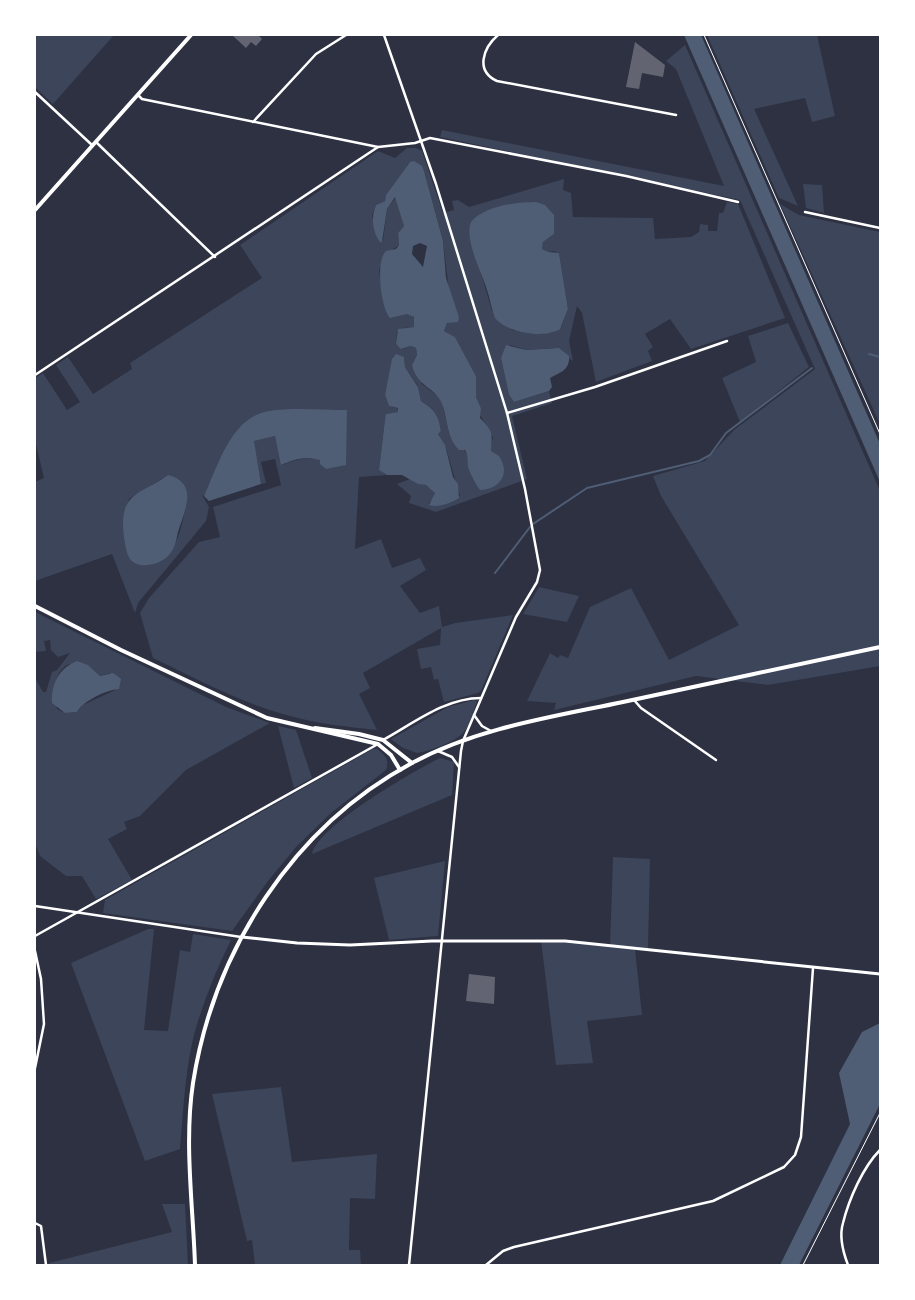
<svg xmlns="http://www.w3.org/2000/svg" width="915" height="1300" viewBox="0 0 915 1300" font-family="'Open Sans',sans-serif">
<style>
.green{fill:#3c4559;fill-rule:evenodd}
.water{fill:#4f5d75;fill-rule:evenodd}
.lines{fill:none;stroke-linecap:round;stroke-linejoin:round}
.stream{stroke:#4f5d75;stroke-width:2}
.building{fill:#626471}
.path{stroke:#fff;stroke-width:1}
.minor{stroke:#fff;stroke-width:2.5}
.tertiary{stroke:#fff;stroke-width:3}
.secondary{stroke:#fff;stroke-width:4}
</style>
<rect width="100%" height="100%" fill="#2d3142"/>
<!-- green -->
<g class="green">
<path d="M35,35H114L53,104L35,87Z"/>
<path d="M707,35H817L835,116L812,122L805,98L754,109L798,206L779,198Z"/>
<path d="M685,45L880,491V666L768,685L696,676L554,710L556,703L527,701L550,653L558,658L560,655L568,658L590,607L631,588L669,660L739,625L661,496L653,476L705,461L734,430L815,369L740,200L440,137L442,130L724,186L676,69L666,61Z"/>
<path d="M407,148H416L422,151L443,213L454,210L452,201L458,200L469,207L564,179L563,190L571,193L573,217L653,218L655,239L691,237L699,232L700,224L708,225V231H717L719,213H723L727,202L738,204L785,318L691,349L670,319L645,334L653,347L648,351L652,361L596,382L582,313L577,306L569,341L573,361L554,348L526,350L510,345L501,358L509,395L514,402L549,391L552,403L512,416L527,479L436,512L409,503L411,496L397,484L410,479C419,484 430,484 435,493L434,498L428,504L460,496L446,448L438,434L441,431C437,413 436,410 421,401L418,386L405,367L404,357L394,356L385,395L389,406L399,409L398,412L387,414L385,419L379,470L387,475L359,477L355,549L381,539L392,568L420,558L426,570L400,586L420,613L439,606L442,627L455,623L513,615L481,691L478,693L444,702L438,679L434,680L431,667L421,669L417,649L440,645L441,628L363,673L370,688L359,694L377,730C348,727 319,724 290,716C243,704 197,679 153,658L140,613L149,598L199,542L220,537L213,507L281,485L275,459L261,462L266,483L261,484L253,441L275,436L282,465C309,454 318,459 346,465V410L269,411L217,467L204,496L202,495L209,507L206,521L138,603L135,613L112,554L35,581V482L44,478L35,440V378L43,373L67,410L80,402L56,365L68,357L93,394L132,369L130,363L262,278L240,245L378,151L395,158ZM410,162L424,171L443,241L449,291L459,317L447,323L444,331L455,337L476,376V397L481,408L479,413L493,438L490,449L493,454L478,486L468,466V455L449,433L443,406L439,397L422,384L412,365L417,355L416,348L411,346L403,349L396,344L397,332L403,328L414,327L415,321L412,314L384,304L379,270L391,251L399,245L398,233L404,226L396,197L387,209L383,241L378,238L372,216L376,205L385,201L389,191ZM515,205L554,229V234L543,242L542,249L549,252L553,251L559,253L568,309L562,325L552,333H528L512,330L492,311L472,243L471,222L483,212ZM168,475L187,502C181,526 179,552 155,563L124,532V519L129,499Z"/>
<path d="M803,184L822,185L824,213L806,208Z"/>
<path d="M780,204L799,215L880,232V424Z"/>
<path d="M788,323L809,367L740,422L722,378L756,362L748,336Z"/>
<path d="M539,587L579,596L567,622L523,614Z"/>
<path d="M35,612L226,707L270,723L186,770L140,816L124,822L127,829L108,839L132,880L96,899L82,876H66L40,856L35,843V678L43,692H46L52,672L57,670L70,653L58,657L51,650L50,640L44,641L46,651L35,652ZM69,664L88,665L100,676L110,673L115,690L83,705L77,712L65,713L57,709C54,692 52,673 69,664Z"/>
<path d="M474,700L477,701C473,711 470,727 462,734C452,743 430,751 417,753L403,748L391,739L448,707Z"/>
<path d="M278,726L296,730L312,778L294,788Z"/>
<path d="M373,749H377C385,755 390,760 386,770L331,813L296,847L268,881L232,931L103,913L105,900Z"/>
<path d="M440,758L454,762L452,795L312,854C316,827 415,770 440,758Z"/>
<path d="M613,857L650,859L648,950L635,949L642,1015L587,1021L593,1063L556,1065L541,940L610,946Z"/>
<path d="M445,861L438,936L389,940L374,878Z"/>
<path d="M148,929H154L144,1030L168,1031L180,950L190,952L193,934L231,940C218,966 207,993 198,1021C185,1062 184,1107 180,1149L145,1161L71,963Z"/>
<path d="M281,1087L292,1162L377,1154L375,1199L350,1198L349,1250H360L361,1265H255L252,1240L247,1241L212,1094Z"/>
<path d="M162,1204H185L188,1265H50L49,1263L172,1232Z"/>
</g>
<!-- water -->
<g class="water">
<path d="M684,35H701L880,444V482Z"/>
<path d="M414,161L422,166L424,171L443,241L446,278L459,317L458,322L447,323L444,331L455,337L476,376V397L481,408L480,418C494,432 492,434 491,451L499,456C511,474 500,489 480,490C476,485 470,473 468,467C467,461 469,456 465,450H459C444,434 449,416 440,400C433,387 417,386 412,365L417,355L416,348L411,346L401,349L396,344L398,329L414,327V317L407,314L390,318C381,309 375,261 386,251L396,249L399,245L398,233L404,226L395,197L387,209L382,242H380C372,231 371,217 376,205L385,201L386,195L410,162ZM420,243L427,246L423,267L412,254L413,246Z"/>
<path d="M536,202L545,205L554,215V234L543,242L542,249L549,252L559,253L568,309L560,329C545,339 507,333 495,318C491,308 490,298 486,287C481,271 464,239 471,222C484,206 516,202 536,202Z"/>
<path d="M506,345L526,350L559,348L569,356C570,370 561,372 550,378L552,387L549,391L514,402L509,395L501,358Z"/>
<path d="M396,354L404,357L405,367L418,387L421,401C435,410 438,414 441,431L438,434L445,445L453,477L458,484L459,498C451,503 438,508 429,505L435,493L426,485L418,484L402,475H387L379,470L385,419L386,414L398,412V408L389,406L385,395L392,359Z"/>
<path d="M347,410L346,465L326,469L320,464V460C305,456 295,459 281,465L275,436L254,441L261,484L209,501L204,496C218,466 231,417 269,411C292,407 323,410 347,410Z"/>
<path d="M168,475C199,483 185,510 178,532C176,541 175,549 168,556C159,565 138,570 130,559C126,553 125,543 124,537C118,492 140,495 168,475Z"/>
<path d="M77,661L88,665L100,676L113,673L121,679L119,689C106,690 83,701 77,712L65,713L52,703C51,684 59,668 77,661Z"/>
<path d="M880,1023V1104L799,1265H780L850,1124L839,1073L862,1032Z"/>
</g>
<g class="lines">
<!-- stream -->
<g class="stream">
<path d="M869,354L880,357"/>
<path d="M533,524L587,488L699,461L710,455L726,433L812,368"/>
<path d="M495,573L530,527"/>
</g>
</g>
<!-- building -->
<g class="building">
<path d="M232,35H258L262,39L256,46L251,42L246,48Z"/>
<path d="M635,42L665,65L663,77L642,73L639,89L626,87Z"/>
<path d="M469,974L495,977L494,1004L466,1001Z"/>
</g>
<g class="lines">
<!-- path -->
<g class="path">
<path d="M704,35L880,434"/>
<path d="M803,1265L880,1113"/>
</g>
<!-- minor -->
<g class="minor">
<path d="M384,35L436,184L507,413L525,489L540,570L537,582L516,617L463,741L461,751L409,1265"/>
<path d="M498,35C483,48 475,71 497,81L676,115"/>
<path d="M35,92L92,145"/>
<path d="M138,95L142,99L378,147L415,143L430,138L626,176L738,202"/>
<path d="M253,122L316,54L346,35"/>
<path d="M96,142L215,257"/>
<path d="M805,212L880,228"/>
<path d="M35,375L378,147"/>
<path d="M507,413L595,387L727,341"/>
<path d="M634,700L641,708L716,760"/>
<path d="M474,715L482,726L491,731"/>
<path d="M383,740C414,723 445,698 481,698"/>
<path d="M438,751L452,757L459,767"/>
<path d="M35,906L241,937"/>
<path d="M35,936L378,744"/>
<path d="M35,951L41,979L44,1024L35,1068"/>
<path d="M35,1223L41,1226L46,1265"/>
<path d="M486,1265L503,1251L514,1247L713,1201L784,1167L795,1155L801,1137L813,968"/>
<path d="M848,1265C843,1252 839,1236 843,1223C849,1199 863,1167 880,1150"/>
</g>
<!-- tertiary -->
<path class="tertiary" d="M242,937L297,943L350,945L432,941H565L880,974"/>
<!-- secondary -->
<g class="secondary">
<path d="M35,210L191,35"/>
<path d="M35,606L121,650L267,718L378,744L391,755L400,770"/>
<path d="M315,728L359,734L383,740L412,763"/>
<path d="M195,1265C193,1205 184,1143 193,1083C214,950 293,827 412,763C477,728 552,717 623,702C709,684 794,665 880,647"/>
</g>
</g>
<!-- border -->
<rect width="915" height="1300" fill="none" stroke="#ffffff" stroke-width="72"/>
</svg>
